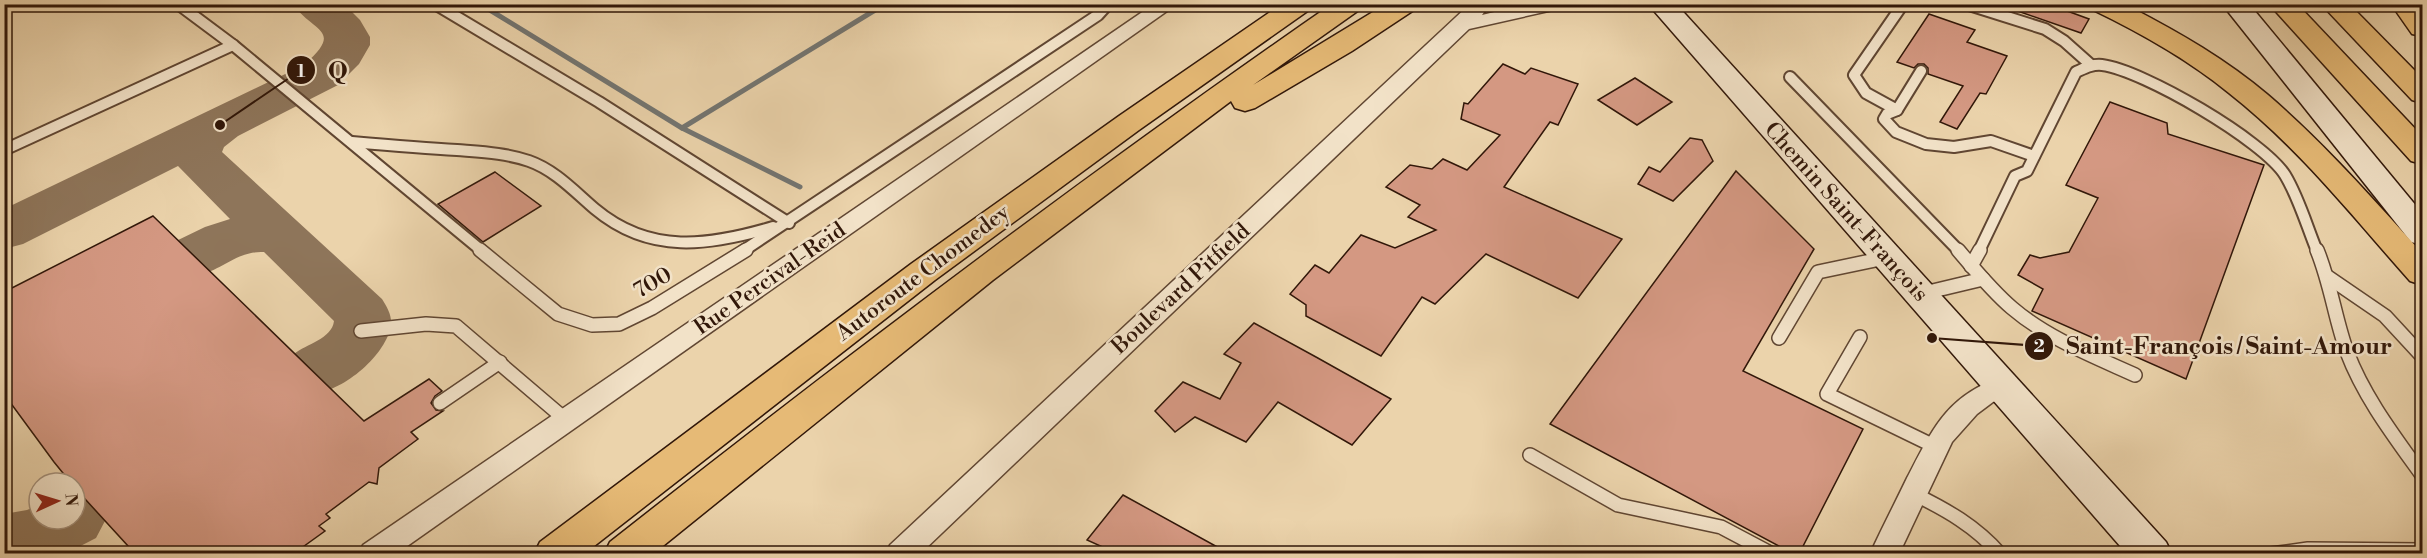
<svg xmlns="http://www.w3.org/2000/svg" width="2427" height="558" viewBox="0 0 2427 558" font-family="'Libre Bodoni',serif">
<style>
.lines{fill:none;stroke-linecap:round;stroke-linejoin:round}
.stream{stroke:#737571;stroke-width:5}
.taxiway{fill:#8e755a;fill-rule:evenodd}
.building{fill:#d49882;stroke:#311709;stroke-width:1.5}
.lane-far1-casing{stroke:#604632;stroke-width:14}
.lane-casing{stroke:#604632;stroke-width:16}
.street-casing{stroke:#604632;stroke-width:3}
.secondary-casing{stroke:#311709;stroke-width:3}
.highway-casing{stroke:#311709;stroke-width:3}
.lane-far1{stroke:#f2e2c8;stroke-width:10}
.lane{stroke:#f2e2c8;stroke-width:13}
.street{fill:#f2e2c8;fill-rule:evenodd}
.secondary{fill:#f2e2c8;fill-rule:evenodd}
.highway{fill:#e6ba76;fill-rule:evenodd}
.labels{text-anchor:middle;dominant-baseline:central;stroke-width:5;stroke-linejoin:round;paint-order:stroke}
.street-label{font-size:22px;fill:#311709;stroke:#f2e2c8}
.leader{fill:none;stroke:#311709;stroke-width:2}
.callout-dot{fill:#311709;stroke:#f2e2c8;stroke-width:2}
.mark-label{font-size:18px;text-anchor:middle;font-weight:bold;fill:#fff}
.callout-label{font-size:24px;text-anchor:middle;font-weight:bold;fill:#311709;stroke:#f2e2c8;stroke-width:5;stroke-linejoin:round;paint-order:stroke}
</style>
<rect width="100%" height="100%" fill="#ebd3ab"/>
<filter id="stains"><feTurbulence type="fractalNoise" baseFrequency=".00333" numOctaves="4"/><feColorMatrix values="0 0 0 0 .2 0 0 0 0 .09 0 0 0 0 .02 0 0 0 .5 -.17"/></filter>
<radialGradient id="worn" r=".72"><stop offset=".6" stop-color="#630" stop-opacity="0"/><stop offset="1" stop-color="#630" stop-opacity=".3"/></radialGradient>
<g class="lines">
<!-- stream -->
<g class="stream">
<path d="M480,4L682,128L800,187"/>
<path d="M682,128L885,4"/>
</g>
<!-- taxiway -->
<g class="taxiway">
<path d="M293,4H344L360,20L370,37V45L359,64L338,85L238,136L224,147L222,152L382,299C387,307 392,315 391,325C387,354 344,391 315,393C309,394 299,389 293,387L284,371C287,366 290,358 294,354C306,344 332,339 334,321L264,252C235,250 217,276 192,275C186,275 179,271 174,270L166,256L174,242L205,227L230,219L178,166L23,244L4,249V209L304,65C345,29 313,33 293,4Z"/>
<path d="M75,492L96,500L106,519L96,538L65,554H4V514L27,510L39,505V519H75Z"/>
</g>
</g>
<!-- building -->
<g class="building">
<path d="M2006,4H2048L2089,19L2081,33L2006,7Z"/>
<path d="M1929,14L1975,30L1967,42L2007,56L1986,94L1980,93L1957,129L1940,122L1963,86L1928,74V68L1924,64H1918L1914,68L1897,62Z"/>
<path d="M1503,64L1525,74L1531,68L1578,84L1558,125L1550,122L1504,187L1622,239L1578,298L1486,254L1435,304L1422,297L1381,356L1306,316V305L1290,294L1315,265L1329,273L1361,235L1395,248L1436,230L1408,217L1420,205L1386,187L1410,165L1432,169L1443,159L1467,170L1500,135L1461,119L1464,103L1468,104Z"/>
<path d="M1635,78L1672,102L1637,125L1598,100Z"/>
<path d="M2110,102L2167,123L2168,134L2264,165L2186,379L2032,311L2043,289L2018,275L2030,255L2040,258L2069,252L2098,198L2066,185Z"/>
<path d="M1690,138L1702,140L1713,161L1673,201L1638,184L1649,167L1660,172Z"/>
<path d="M1736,171L1814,249L1743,371L1863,429L1799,554H1794L1550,424Z"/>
<path d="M495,172L541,206L483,242L438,204Z"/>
<path d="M153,216L364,421L429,379L442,391L435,396L431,403L436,410L443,411L411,432L418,439L379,468L377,484L369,482L326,514L330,518L319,526L325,531L293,554H131L128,546L75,488V483H71L54,462L4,394V292Z"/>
<path d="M1254,323L1316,357L1391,399L1352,445L1278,402L1246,442L1195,417L1175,432L1155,411L1183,382L1220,399L1241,363L1224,354Z"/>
<path d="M1123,495L1230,554H1118L1087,540Z"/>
</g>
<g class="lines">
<defs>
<g id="lane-far1">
<path d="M178,4L233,45L482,251"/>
<path d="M435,4L599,102L789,223"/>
<path d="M1966,4L2045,29L2064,41L2091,65"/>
<path d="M1921,71L1897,110L1887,114L1884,119L1896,132L1926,144L1954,147L1991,141L2034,156"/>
<path d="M1790,77L1959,251"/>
<path d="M1897,110L1866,93L1854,75L1903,4"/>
<path d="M352,142C387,145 422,148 457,150C481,152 506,153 529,161C555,170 575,192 595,209C650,255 709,246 773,227"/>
<path d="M4,150L233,45"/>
<path d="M743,251L1098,15L1108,4"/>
<path d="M1979,251L2015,176L2027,171L2076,72C2085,68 2092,64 2102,65C2143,70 2264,141 2285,175C2299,198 2307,227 2317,251"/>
</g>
<g id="lane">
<path d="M480,250L558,314L592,325L619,324L652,308L746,250"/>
<path d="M1958,250C1975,270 1992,291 2012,308C2047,338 2093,356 2135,375"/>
<path d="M2317,250C2331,284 2335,319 2347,352C2364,397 2394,436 2422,475"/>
<path d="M1971,266L1980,250"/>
<path d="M2328,277L2385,316L2422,356"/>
<path d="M1920,294L1983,279"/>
<path d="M361,331L426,324L456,326L566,420"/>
<path d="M1860,337L1827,394L1936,447"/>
<path d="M1779,338L1818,272L1885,258"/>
<path d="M440,403L500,362"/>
<path d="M1530,455L1618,505L1721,527L1772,554"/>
<path d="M1914,494C1947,510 1975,526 2000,554"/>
<path d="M2271,554L2308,549L2422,550"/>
</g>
<g id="street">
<path d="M1154,4H1177L396,554H359L363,545Z"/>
<path d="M1470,4H1490L1482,15L1527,4H1564L1562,8L1469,29L920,554H886L890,545Z"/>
<path d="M2002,377L2011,380L2015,387L2011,394L1993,402L1977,414L1952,442L1899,554H1870C1882,528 1895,503 1907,478C1932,430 1947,395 2002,377Z"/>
</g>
<g id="secondary">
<path d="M1648,4H1676L2166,542L2172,554H2127Z"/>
<path d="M2222,4H2249L2422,213V245L2411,242Z"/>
</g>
<g id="highway">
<path d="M1282,4H1313L1309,10L1139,130L935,280L584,554H534L540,542L911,264L1119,116Z"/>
<path d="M1332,4H1363L1359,10L1253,85L1386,4H1418L1414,10L1352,51L1255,108L1245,111L1235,108L1231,101L993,280L653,554H604L610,542C846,356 1085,175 1332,4Z"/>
<path d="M2089,4H2124L2132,8C2180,33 2227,60 2268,95C2324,143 2373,199 2422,253V285L2410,281C2353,217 2298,147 2229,93C2187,59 2141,33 2093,10Z"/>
<path d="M2269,4H2297L2422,136V164L2411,161Z"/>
<path d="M2321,4H2349L2422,78V103L2412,100Z"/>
<path d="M2391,4H2418L2422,10V36L2412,34Z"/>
</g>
</defs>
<!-- lane-far1 casing -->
<use href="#lane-far1" class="lane-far1-casing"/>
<!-- lane casing -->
<use href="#lane" class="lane-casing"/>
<!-- street casing -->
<use href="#street" class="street-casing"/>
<!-- secondary casing -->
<use href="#secondary" class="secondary-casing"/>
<!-- highway casing -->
<use href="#highway" class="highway-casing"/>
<!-- lane-far1 -->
<use href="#lane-far1" class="lane-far1"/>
<!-- lane -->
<use href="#lane" class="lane"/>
<!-- street -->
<use href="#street" class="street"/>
<!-- secondary -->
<use href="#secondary" class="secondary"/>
<!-- highway -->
<use href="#highway" class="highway"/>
</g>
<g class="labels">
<!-- street labels -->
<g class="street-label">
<text transform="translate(1846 212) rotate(48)">Chemin Saint-François</text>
<text transform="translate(923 273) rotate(-37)">Autoroute Chomedey</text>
<text transform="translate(770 279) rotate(-35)">Rue Percival-Reid</text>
<text transform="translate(653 283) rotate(-30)">700</text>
<text transform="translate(1181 289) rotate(-43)">Boulevard Pitfield</text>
</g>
</g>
<!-- callouts -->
<path class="leader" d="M220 125L301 70M1932 338L2039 346"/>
<g class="callout-dot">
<circle cx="220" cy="125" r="6"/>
<circle cx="1932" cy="338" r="6"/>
<circle cx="301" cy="70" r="15"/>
<circle cx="2039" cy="346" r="15"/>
</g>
<g class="mark-label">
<text x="301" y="77">1</text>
<text x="2039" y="352">2</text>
</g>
<g class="callout-label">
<text x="338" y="79">Q</text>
<text x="2229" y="354">Saint-François / Saint-Amour</text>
</g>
<!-- margin -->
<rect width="2427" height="558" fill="none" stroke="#ebd3ab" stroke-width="24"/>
<rect x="6" y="6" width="2415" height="546" fill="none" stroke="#311709" stroke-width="3"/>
<rect x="12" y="12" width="2403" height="534" fill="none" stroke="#311709" stroke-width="1.5"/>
<!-- north arrow -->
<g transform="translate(57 501) rotate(86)"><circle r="28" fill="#f2e2c8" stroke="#a5917c" stroke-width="1.5"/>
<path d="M0-4.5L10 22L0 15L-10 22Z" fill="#8f2418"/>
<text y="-9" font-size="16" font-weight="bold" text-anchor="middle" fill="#311709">N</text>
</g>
<rect width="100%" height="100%" filter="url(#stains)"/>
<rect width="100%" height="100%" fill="url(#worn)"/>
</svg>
